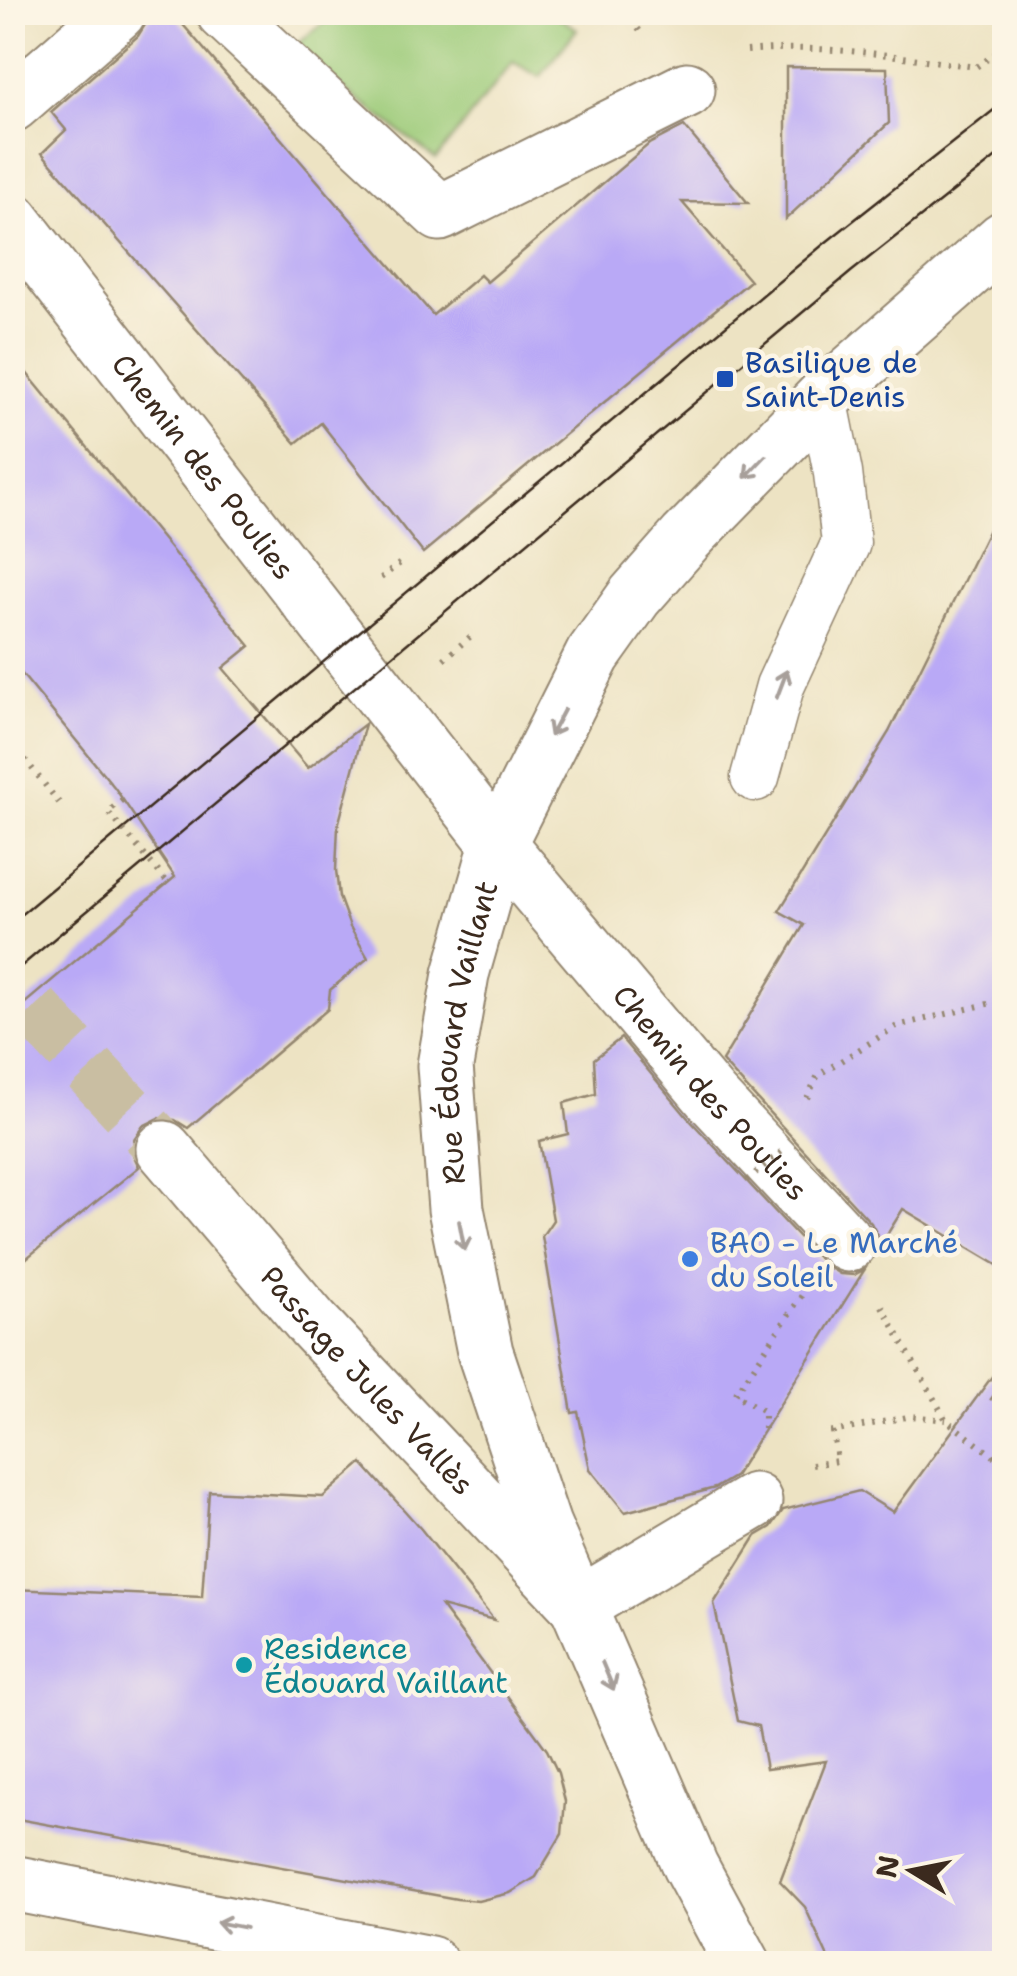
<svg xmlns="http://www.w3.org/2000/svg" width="1017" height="1976" viewBox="0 0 1017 1976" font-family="'Shantell Sans',sans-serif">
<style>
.green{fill:#9ccb79;stroke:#6c7a4c;stroke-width:2.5}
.building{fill:#b9a9f6}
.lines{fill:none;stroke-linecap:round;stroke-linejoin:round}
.pedestrian-tunnel{stroke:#c9bea2;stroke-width:55;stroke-dasharray:55 28;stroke-linecap:butt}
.service-casing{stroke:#948670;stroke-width:51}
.pedestrian-casing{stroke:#948670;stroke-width:59}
.minor-casing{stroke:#948670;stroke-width:59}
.path{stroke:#948670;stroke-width:6;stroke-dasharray:2.5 8;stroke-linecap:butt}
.service{stroke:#fff;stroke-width:48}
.pedestrian{stroke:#fff;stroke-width:55}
.minor{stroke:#fff;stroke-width:55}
.tram{stroke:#3b2a1e;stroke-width:2.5}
.path-bridge{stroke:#948670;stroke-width:6;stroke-dasharray:2.5 8;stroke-linecap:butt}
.oneway{stroke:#a79f9a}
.transit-dot{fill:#1a4fb4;stroke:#fcf5e5;stroke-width:4}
.shop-dot{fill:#3f7fe0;stroke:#fcf5e5;stroke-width:4}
.culture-dot{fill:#0f9aa8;stroke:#fcf5e5;stroke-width:4}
.labels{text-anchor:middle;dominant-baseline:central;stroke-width:9;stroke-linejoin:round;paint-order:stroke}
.transit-label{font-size:30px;fill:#164399;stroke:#fcf5e5;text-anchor:start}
.street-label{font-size:30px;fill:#3b2a1e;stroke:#fcf5e5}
.shop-label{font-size:30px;fill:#366cbe;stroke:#fcf5e5;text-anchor:start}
.culture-label{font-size:30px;fill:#0d838f;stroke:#fcf5e5;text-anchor:start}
</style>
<rect width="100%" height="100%" fill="#fcf5e5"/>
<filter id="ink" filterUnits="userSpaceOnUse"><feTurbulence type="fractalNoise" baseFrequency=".01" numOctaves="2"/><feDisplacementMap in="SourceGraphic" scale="20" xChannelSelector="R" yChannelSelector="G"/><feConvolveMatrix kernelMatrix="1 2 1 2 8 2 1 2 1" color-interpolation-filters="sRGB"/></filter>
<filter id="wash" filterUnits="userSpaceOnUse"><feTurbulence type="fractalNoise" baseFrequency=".0048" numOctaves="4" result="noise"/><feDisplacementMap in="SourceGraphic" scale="40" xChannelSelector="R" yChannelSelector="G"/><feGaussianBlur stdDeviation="2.25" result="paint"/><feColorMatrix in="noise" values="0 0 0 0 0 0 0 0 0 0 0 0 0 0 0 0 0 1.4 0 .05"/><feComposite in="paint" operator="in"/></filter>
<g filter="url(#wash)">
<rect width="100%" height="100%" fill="#ede3c3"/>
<!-- green -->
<path class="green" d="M336,13H552L577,29L540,77L513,62L436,159L291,49Z"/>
<g id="blocks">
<!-- building -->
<g class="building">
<path d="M153,12H172L433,315L480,275L487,282L649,144L684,126L748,203L682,202L750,281L423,553L321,423L296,443L42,153L66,130L51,112L138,36Z"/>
<path d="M786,67L887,68L889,123L786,219Z"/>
<path d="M12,355L250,646L223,668L308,768L365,724L338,826L336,870L339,897L350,927L368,958L330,990L328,1009L188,1128L175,1120L159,1118L143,1126L134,1139L133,1154L139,1167L12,1270V1014L175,877L115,788L12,662Z"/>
<path d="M1004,499V1269L903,1209L878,1249V1236L871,1223L722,1061L804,925L779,911L889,732Z"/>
<path d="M621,1038L687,1117L825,1265L840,1274L854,1275L865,1269L735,1476L715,1488L625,1512L590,1469L578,1412L572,1413L542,1236L553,1220L539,1141L568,1134L564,1103L596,1094L594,1059Z"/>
<path d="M1004,1360V1964H831L805,1907L780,1881L826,1761L766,1769L758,1726L738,1721L714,1603L756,1536L771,1527L783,1510L859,1491L893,1512Z"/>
<path d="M362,1463L421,1529L494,1620L441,1606L547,1750L558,1773L565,1801L562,1834L536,1877L510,1893L478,1901L457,1899L12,1818V1589L202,1597L209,1491L323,1497Z"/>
</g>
</g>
</g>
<g filter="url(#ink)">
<use href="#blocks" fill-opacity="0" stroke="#948670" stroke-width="2.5"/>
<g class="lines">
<!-- pedestrian-tunnel -->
<path class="pedestrian-tunnel" d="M33,1009L164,1149"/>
<defs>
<path id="service" d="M755,777L780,686L846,543L838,473L823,398"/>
<g id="pedestrian">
<path d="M224,12L440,213L687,90"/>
<path d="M12,104L118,12"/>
<path id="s1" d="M12,220L498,844L711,1097L848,1244"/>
<path id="s2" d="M164,1149L313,1324L578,1606L754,1501"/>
</g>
<g id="minor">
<path d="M12,1883L430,1964"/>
<path id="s3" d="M743,1964L690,1866L543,1525L485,1352L456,1209L445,1066L461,974L498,844L593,655L635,596L686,538L823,398L1004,239"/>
</g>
</defs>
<!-- service casing -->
<use href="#service" class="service-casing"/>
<!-- pedestrian casing -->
<use href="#pedestrian" class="pedestrian-casing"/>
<!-- minor casing -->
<use href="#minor" class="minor-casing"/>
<!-- path -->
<g class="path">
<path d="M625,12L643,35"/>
<path d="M747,51C823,43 901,57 976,67L1004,48"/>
<path d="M381,578L404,560"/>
<path d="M444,659L471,636"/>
<path d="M12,743L60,804"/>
<path d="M807,1098L818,1075L897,1026L1004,1000"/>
<path d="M882,1306L946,1420L1004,1464"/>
<path d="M991,1397L1004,1407"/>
<path d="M764,1429V1411L735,1395L802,1295"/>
<path d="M812,1465L837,1461L833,1432L912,1416L946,1420"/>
</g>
<!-- service -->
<use href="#service" class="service"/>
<!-- pedestrian -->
<use href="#pedestrian" class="pedestrian"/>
<!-- minor -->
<use href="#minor" class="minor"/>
<!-- tram -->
<g class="tram">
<path d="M12,922L825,243L1004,102"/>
<path d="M12,974L851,272L1004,151"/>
</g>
<!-- path-bridge -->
<g class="path-bridge">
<path d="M122,800L108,812L168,883"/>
<path d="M747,1180L782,1151"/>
</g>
</g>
<!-- one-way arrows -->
<defs><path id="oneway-shaft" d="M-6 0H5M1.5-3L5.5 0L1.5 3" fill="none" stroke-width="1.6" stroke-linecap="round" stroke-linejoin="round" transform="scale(2.5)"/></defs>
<g class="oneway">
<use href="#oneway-shaft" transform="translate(755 467) rotate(134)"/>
<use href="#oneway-shaft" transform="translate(782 684) rotate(-69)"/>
<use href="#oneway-shaft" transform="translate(557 723) rotate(118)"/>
<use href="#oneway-shaft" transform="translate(462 1236) rotate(79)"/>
<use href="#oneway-shaft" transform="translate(608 1676) rotate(67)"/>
<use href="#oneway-shaft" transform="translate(231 1925) rotate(-169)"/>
</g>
</g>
<!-- markers -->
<rect class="transit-dot" x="715" y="369" width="20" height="20" rx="5"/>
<circle class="shop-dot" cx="690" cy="1259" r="10"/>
<circle class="culture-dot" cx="244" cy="1665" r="10"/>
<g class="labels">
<!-- transit labels -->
<g class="transit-label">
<text x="745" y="362">Basilique de<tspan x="745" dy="34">Saint-Denis</tspan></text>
</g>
<!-- street labels -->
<g class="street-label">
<text stroke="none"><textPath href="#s1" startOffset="312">Chemin des Poulies</textPath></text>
<text stroke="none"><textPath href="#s3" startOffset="990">Rue Édouard Vaillant</textPath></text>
<text stroke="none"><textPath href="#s1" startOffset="1118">Chemin des Poulies</textPath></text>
<text stroke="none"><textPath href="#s2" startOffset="308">Passage Jules Vallès</textPath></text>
</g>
<!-- shop labels -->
<g class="shop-label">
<text x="710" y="1242">BAO - Le Marché<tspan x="710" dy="34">du Soleil</tspan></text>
</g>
<!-- culture labels -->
<g class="culture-label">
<text x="264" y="1648">Residence<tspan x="264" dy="34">Édouard Vaillant</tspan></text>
</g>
</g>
<!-- margin -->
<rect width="1017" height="1976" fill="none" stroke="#fcf5e5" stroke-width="50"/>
<!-- north arrow -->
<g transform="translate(912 1871) rotate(280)" stroke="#fcf5e5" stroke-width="8" paint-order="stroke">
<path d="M0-8L18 38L0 25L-18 38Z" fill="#3b2a1e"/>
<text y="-15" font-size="28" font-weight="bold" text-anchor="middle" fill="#3b2a1e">N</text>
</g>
</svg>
